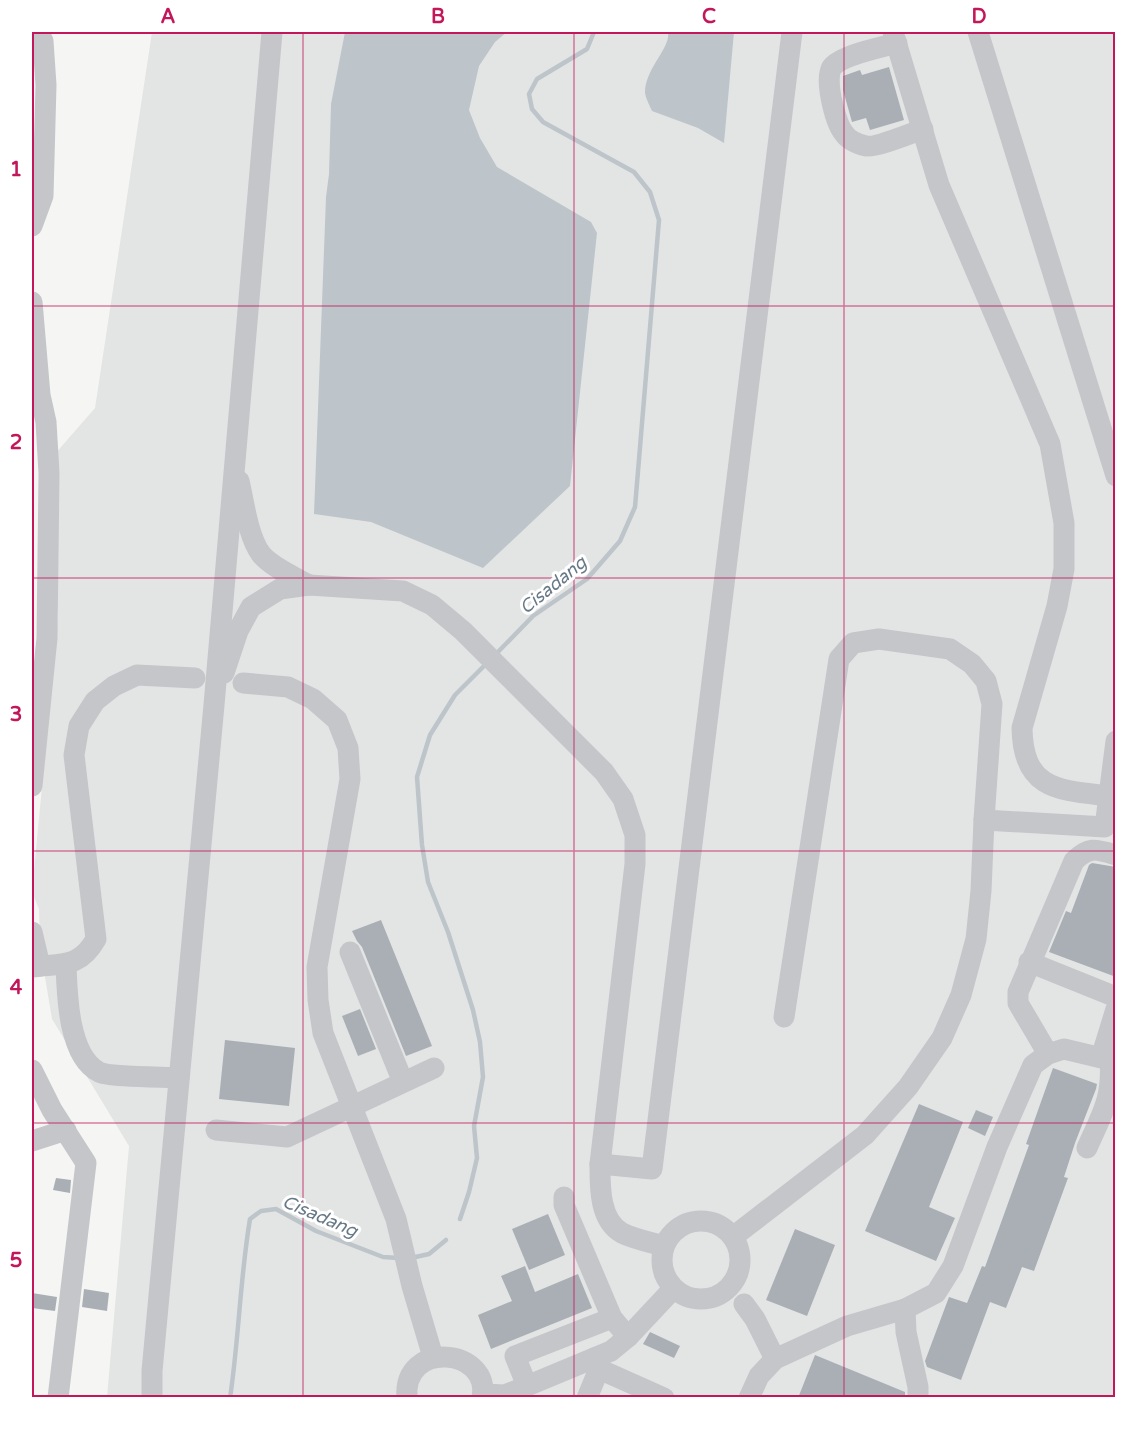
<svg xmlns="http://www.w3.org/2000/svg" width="1147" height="1429" viewBox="0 0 1147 1429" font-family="'Varela Round',sans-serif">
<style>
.built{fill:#e3e5e4}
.water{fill:#bdc5ca}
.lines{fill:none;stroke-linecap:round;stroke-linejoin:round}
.stream{stroke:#bdc5ca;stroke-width:4.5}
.building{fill:#aaafb6}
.minor{stroke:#c4c6ca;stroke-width:21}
.grid{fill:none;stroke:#c2185b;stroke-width:1.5;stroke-opacity:0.55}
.labels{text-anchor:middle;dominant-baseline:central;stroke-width:6;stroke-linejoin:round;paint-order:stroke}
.water-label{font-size:18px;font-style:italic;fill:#677986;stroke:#fff}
.neatline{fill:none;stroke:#c2185b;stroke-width:2}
.grid-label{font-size:20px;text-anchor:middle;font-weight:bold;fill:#c2185b}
</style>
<rect width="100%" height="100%" fill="#f5f6f3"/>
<!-- built -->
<path class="built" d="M152,32H1115V1397H107L129,1146L52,1019L40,947L39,909L32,892L58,618L54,455L95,408Z"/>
<!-- water -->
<g class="water">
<path d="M345,32H507L495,42L479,66L469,110L480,138L497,167L591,222L597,233L570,486L483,568L371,522L314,514L326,197L329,174L331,104Z"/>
<path d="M668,32H734L724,143L698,128L652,111C650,106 646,99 645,93C645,68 671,48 668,32Z"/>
</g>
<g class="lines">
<!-- stream -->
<g class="stream">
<path d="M495,655L533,616L587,579L620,541L635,507L659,220L650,192L634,172L543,122L532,109L529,94L537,79L587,49L594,32"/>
<path d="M460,1219L469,1192L477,1158L474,1126L483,1077L480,1042L473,1010L448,932L428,882L422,845L417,777L430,735L455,695L487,663"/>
<path d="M411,1258L429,1254L446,1240"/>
<path d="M230,1398C239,1338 240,1278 250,1219L261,1211L276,1209L316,1231L383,1257L399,1258"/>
</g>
</g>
<!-- building -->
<g class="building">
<path d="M889,67L904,120L870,130L866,118L852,122L843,90V76L860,70L862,75Z"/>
<path d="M1092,863L1116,867V977L1049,952L1066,911L1071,913L1089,865Z"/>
<path d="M381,920L432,1046L406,1056L362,947L357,941L352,931Z"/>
<path d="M360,1009L376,1049L358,1056L342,1016Z"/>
<path d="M225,1040L295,1048L289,1106L219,1099Z"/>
<path d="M1053,1068L1097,1084L1096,1089L1075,1143L1064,1177L1068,1178L1034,1271L1022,1267L1006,1308L990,1302L961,1380L927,1367L925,1361L949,1297L967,1303L982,1266L985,1267L1029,1145L1026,1144Z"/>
<path d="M919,1104L963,1122L929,1207L955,1218L936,1261L865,1231Z"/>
<path d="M976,1110L993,1117L985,1136L968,1128Z"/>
<path d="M56,1178L71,1180L70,1193L53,1190Z"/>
<path d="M548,1214L565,1255L529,1270L512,1229Z"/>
<path d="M795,1229L835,1245L807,1316L766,1300Z"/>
<path d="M525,1266L535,1292L578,1274L592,1308L491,1349L478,1315L512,1301L501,1276Z"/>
<path d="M84,1289L109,1293L107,1311L82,1307Z"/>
<path d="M32,1293L57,1297L55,1311L32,1308Z"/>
<path d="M650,1332L680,1346L674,1358L643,1344Z"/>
<path d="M815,1355L905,1392V1398H798Z"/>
</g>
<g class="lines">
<!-- minor -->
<g class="minor">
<path d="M893,32L939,185L1050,444L1064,523V569L1057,606L1022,728C1023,790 1058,790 1109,796"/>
<path d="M978,32L1116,476"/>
<path d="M32,33L41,37L43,41L46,85L43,196L32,226"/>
<path d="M897,43C879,48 845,54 833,66C823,76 835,121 843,132C848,140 857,144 866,146C875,148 912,133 923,129"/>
<path d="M32,302L40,395L46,422L49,473L47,638L32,786"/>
<path d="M239,481C244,502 248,537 261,554C271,567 295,577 309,585"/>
<path d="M224,673L238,631L251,607L280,589L309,585L403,591L432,605L463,631L604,772L623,799L635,835V864L600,1164C600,1186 599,1220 622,1233C634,1239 650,1242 663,1246"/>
<path d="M243,683L288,687L313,699L337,720L348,748L350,779L317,967L318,1000L323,1033L396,1219L412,1286L433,1357"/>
<path d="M984,820L1105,827L1116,741"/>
<path d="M32,932L40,966"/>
<path d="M350,952L403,1082"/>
<path d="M1029,962L1116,997"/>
<path d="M66,964C67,994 68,1056 99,1072C108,1077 165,1077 179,1078"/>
<path d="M32,967C61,963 79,969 96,939L74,755L79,726L95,701L114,686L137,675L195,678"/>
<path d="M1048,1054L1018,1003V992L1074,861C1089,846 1096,849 1116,855"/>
<path d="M1110,1060L1104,1048L1116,1009"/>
<path d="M32,1070L52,1110L86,1163L58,1398"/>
<path d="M216,1130L287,1137L434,1068"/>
<path d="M32,1141L66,1130"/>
<path d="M600,1164L652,1169L792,32"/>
<path d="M564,1197V1205L612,1318L628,1337"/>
<circle cx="701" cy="1260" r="39"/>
<path d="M734,1236L865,1135L908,1087L942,1038L961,995L976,939L981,891L984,820L992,704L986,681L972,664L950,649L879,639L853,643L839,659L784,1017"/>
<path d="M744,1304L755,1319L775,1359"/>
<path d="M905,1309L906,1332L918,1387V1398"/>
<path d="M599,1369L664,1398"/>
<path d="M527,1386L515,1356L612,1318"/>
<path d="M483,1394L505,1395L611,1351L628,1337L673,1289"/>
<path d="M152,1398V1371L214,705L272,32"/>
<path d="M407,1398C402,1339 492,1348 482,1398"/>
<path d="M587,1398L599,1369L594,1358"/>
<path d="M749,1398L759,1376L775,1359L847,1326L905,1309L936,1293L953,1266L997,1147L1033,1065L1048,1054L1064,1049L1110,1060C1113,1098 1102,1114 1087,1148"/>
</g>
</g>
<!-- grid -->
<path class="grid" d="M303,32V1398M574,32V1398M844,32V1398M32,306H1116M32,578H1116M32,851H1116M32,1123H1116"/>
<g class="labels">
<!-- water labels -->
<g class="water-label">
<text transform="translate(553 585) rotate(-39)">Cisadang</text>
<text transform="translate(320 1216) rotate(23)">Cisadang</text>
</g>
</g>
<!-- border -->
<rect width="1147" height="1429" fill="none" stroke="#ffffff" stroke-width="66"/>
<rect x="33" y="33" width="1081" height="1363" class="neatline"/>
<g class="grid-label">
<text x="168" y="23">A</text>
<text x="438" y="23">B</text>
<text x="709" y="23">C</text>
<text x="979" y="23">D</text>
<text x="16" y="176">1</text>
<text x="16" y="449">2</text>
<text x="16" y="721">3</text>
<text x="16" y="994">4</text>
<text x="16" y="1267">5</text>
</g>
</svg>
